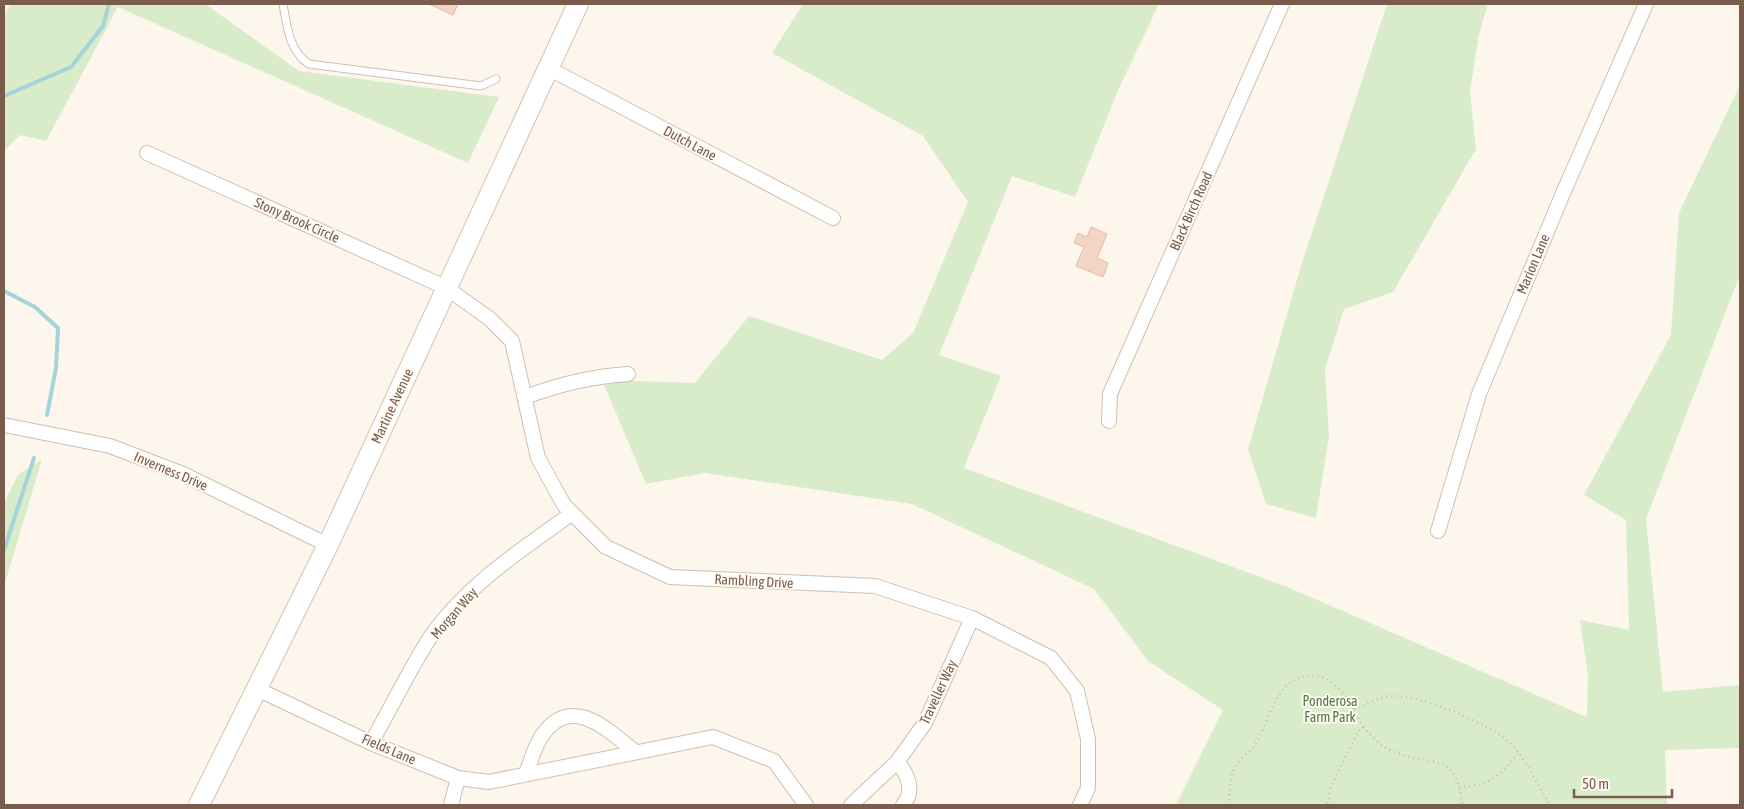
<svg xmlns="http://www.w3.org/2000/svg" width="1744" height="809" viewBox="0 0 1744 809" font-family="'Asap Condensed',sans-serif">
<style>
.green{fill:#d8ecc9}
.lines{fill:none;stroke-linecap:round;stroke-linejoin:round}
.stream{stroke:#a5d3da;stroke-width:4}
.building{fill:#f3d5c3;stroke:#e6bba3}
.service-casing{stroke:#d1beb0;stroke-width:9}
.minor-casing{stroke:#d1beb0;stroke-width:16}
.secondary-casing{stroke:#d6c0b0;stroke-width:22}
.path{stroke:#d9b8a5;stroke-width:2.5;stroke-dasharray:1 4;stroke-linecap:butt}
.service{stroke:#fff;stroke-width:7}
.minor{stroke:#fff;stroke-width:14}
.secondary{stroke:#fff;stroke-width:20}
.labels{text-anchor:middle;dominant-baseline:central;stroke-width:4;stroke-linejoin:round;paint-order:stroke}
.street-label{font-size:14px;fill:#7a5c4d;stroke:#fffaf3}
.park-label{font-size:14px;fill:#537a41;stroke:#fffaf3}
</style>
<rect width="100%" height="100%" fill="#fdf6ec"/>
<!-- green -->
<g class="green">
<path d="M10,4H205L299,71L499,97L468,163L118,7L46,141L20,135L4,151V16Z"/>
<path d="M803,4H1159L1119,88L1075,197L1012,176L939,355L1001,376L964,468L1285,586L1587,717L1588,675L1580,620L1629,630L1626,520L1584,495L1671,335L1679,213L1740,85V275L1646,519L1663,692L1740,685V748L1665,750L1667,805H1176L1223,710L1148,661L1094,589L912,504L705,473L646,484L602,380L695,383L749,316L882,360L913,333L968,202L923,136L772,53Z"/>
<path d="M1387,4H1488L1479,34L1470,91L1476,149L1393,292L1344,309L1325,369L1329,435L1316,518L1266,504L1248,449L1301,266Z"/>
<path d="M42,459L4,586V503L18,475Z"/>
</g>
<g class="lines">
<!-- stream -->
<g class="stream">
<path d="M4,96L71,67L103,26L109,4"/>
<path d="M4,291L35,307L58,328L56,368L47,415"/>
<path d="M4,550L34,458"/>
</g>
</g>
<!-- building -->
<g class="building">
<path d="M429,4H458L453,15Z"/>
<path d="M1091,227L1107,234L1097,258L1108,263L1103,277L1076,266L1084,247L1074,243L1078,233L1087,237Z"/>
</g>
<g class="lines">
<defs>
<path id="service" d="M283,4C287,26 289,51 309,64L481,86L496,79"/>
<g id="minor">
<path d="M548,68L833,218"/>
<path d="M147,153L445,287L490,319L512,341L538,458L564,505L606,547L670,577L875,586L972,618L1051,658L1077,691L1088,739V788L1080,805"/>
<path d="M525,397C561,384 589,377 628,374"/>
<path d="M1109,421L1110,394L1282,4"/>
<path d="M4,425L110,446L183,474L328,545"/>
<path d="M1438,531L1479,394L1564,191L1646,4"/>
<path d="M257,689L371,743L458,778L489,782L713,737L774,761L806,805"/>
<path d="M371,743C391,708 409,670 431,636C467,585 521,550 571,514"/>
<path d="M897,762C908,774 915,791 903,805"/>
<path d="M526,773C531,762 534,748 541,737C570,693 606,728 634,751"/>
<path d="M451,805L458,778"/>
<path d="M851,805L897,762L925,723L972,618"/>
</g>
<path id="secondary" d="M199,805L328,545L578,4"/>
</defs>
<!-- service casing -->
<use href="#service" class="service-casing"/>
<!-- minor casing -->
<use href="#minor" class="minor-casing"/>
<!-- secondary casing -->
<use href="#secondary" class="secondary-casing"/>
<!-- path -->
<g class="path">
<path d="M1354,710C1367,704 1380,696 1394,696C1421,695 1492,725 1510,743C1527,760 1538,786 1550,805"/>
<path d="M1363,727C1372,736 1379,745 1390,750C1429,768 1457,748 1462,805"/>
<path d="M1459,787C1490,786 1498,776 1518,754"/>
<path d="M1228,805C1231,794 1229,782 1233,771C1238,758 1251,753 1257,742C1266,724 1272,702 1285,687C1290,681 1298,678 1305,676C1335,670 1352,705 1363,727L1358,732L1331,786L1327,805"/>
</g>
<!-- service -->
<use href="#service" class="service"/>
<!-- minor -->
<use href="#minor" class="minor"/>
<!-- secondary -->
<use href="#secondary" class="secondary"/>
</g>
<g class="labels">
<!-- street labels -->
<g class="street-label">
<text transform="translate(690 143) rotate(28)">Dutch Lane</text>
<text transform="translate(1191 211) rotate(-66)">Black Birch Road</text>
<text transform="translate(297 220) rotate(24)">Stony Brook Circle</text>
<text transform="translate(1533 264) rotate(-67)">Marion Lane</text>
<text transform="translate(392 406) rotate(-65)">Martine Avenue</text>
<text transform="translate(171 471) rotate(23)">Inverness Drive</text>
<text transform="translate(754 581) rotate(3)">Rambling Drive</text>
<text transform="translate(454 613) rotate(-49)">Morgan Way</text>
<text transform="translate(938 692) rotate(-65)">Traveller Way</text>
<text transform="translate(389 749) rotate(23)">Fields Lane</text>
</g>
<!-- park labels -->
<g class="park-label">
<text x="1330" y="701">Ponderosa<tspan x="1330" dy="16">Farm Park</tspan></text>
</g>
</g>
<!-- border -->
<rect width="1744" height="809" fill="none" stroke="#7a5c4d" stroke-width="10"/>
<!-- scale -->
<path d="M1574 789v8h98v-8" fill="none" stroke="#7a5c4d" stroke-width="2.5"/>
<text x="1582" y="789" font-size="15" fill="#7a5c4d" stroke="#fffaf3" stroke-width="4" paint-order="stroke">50 m</text>
</svg>
